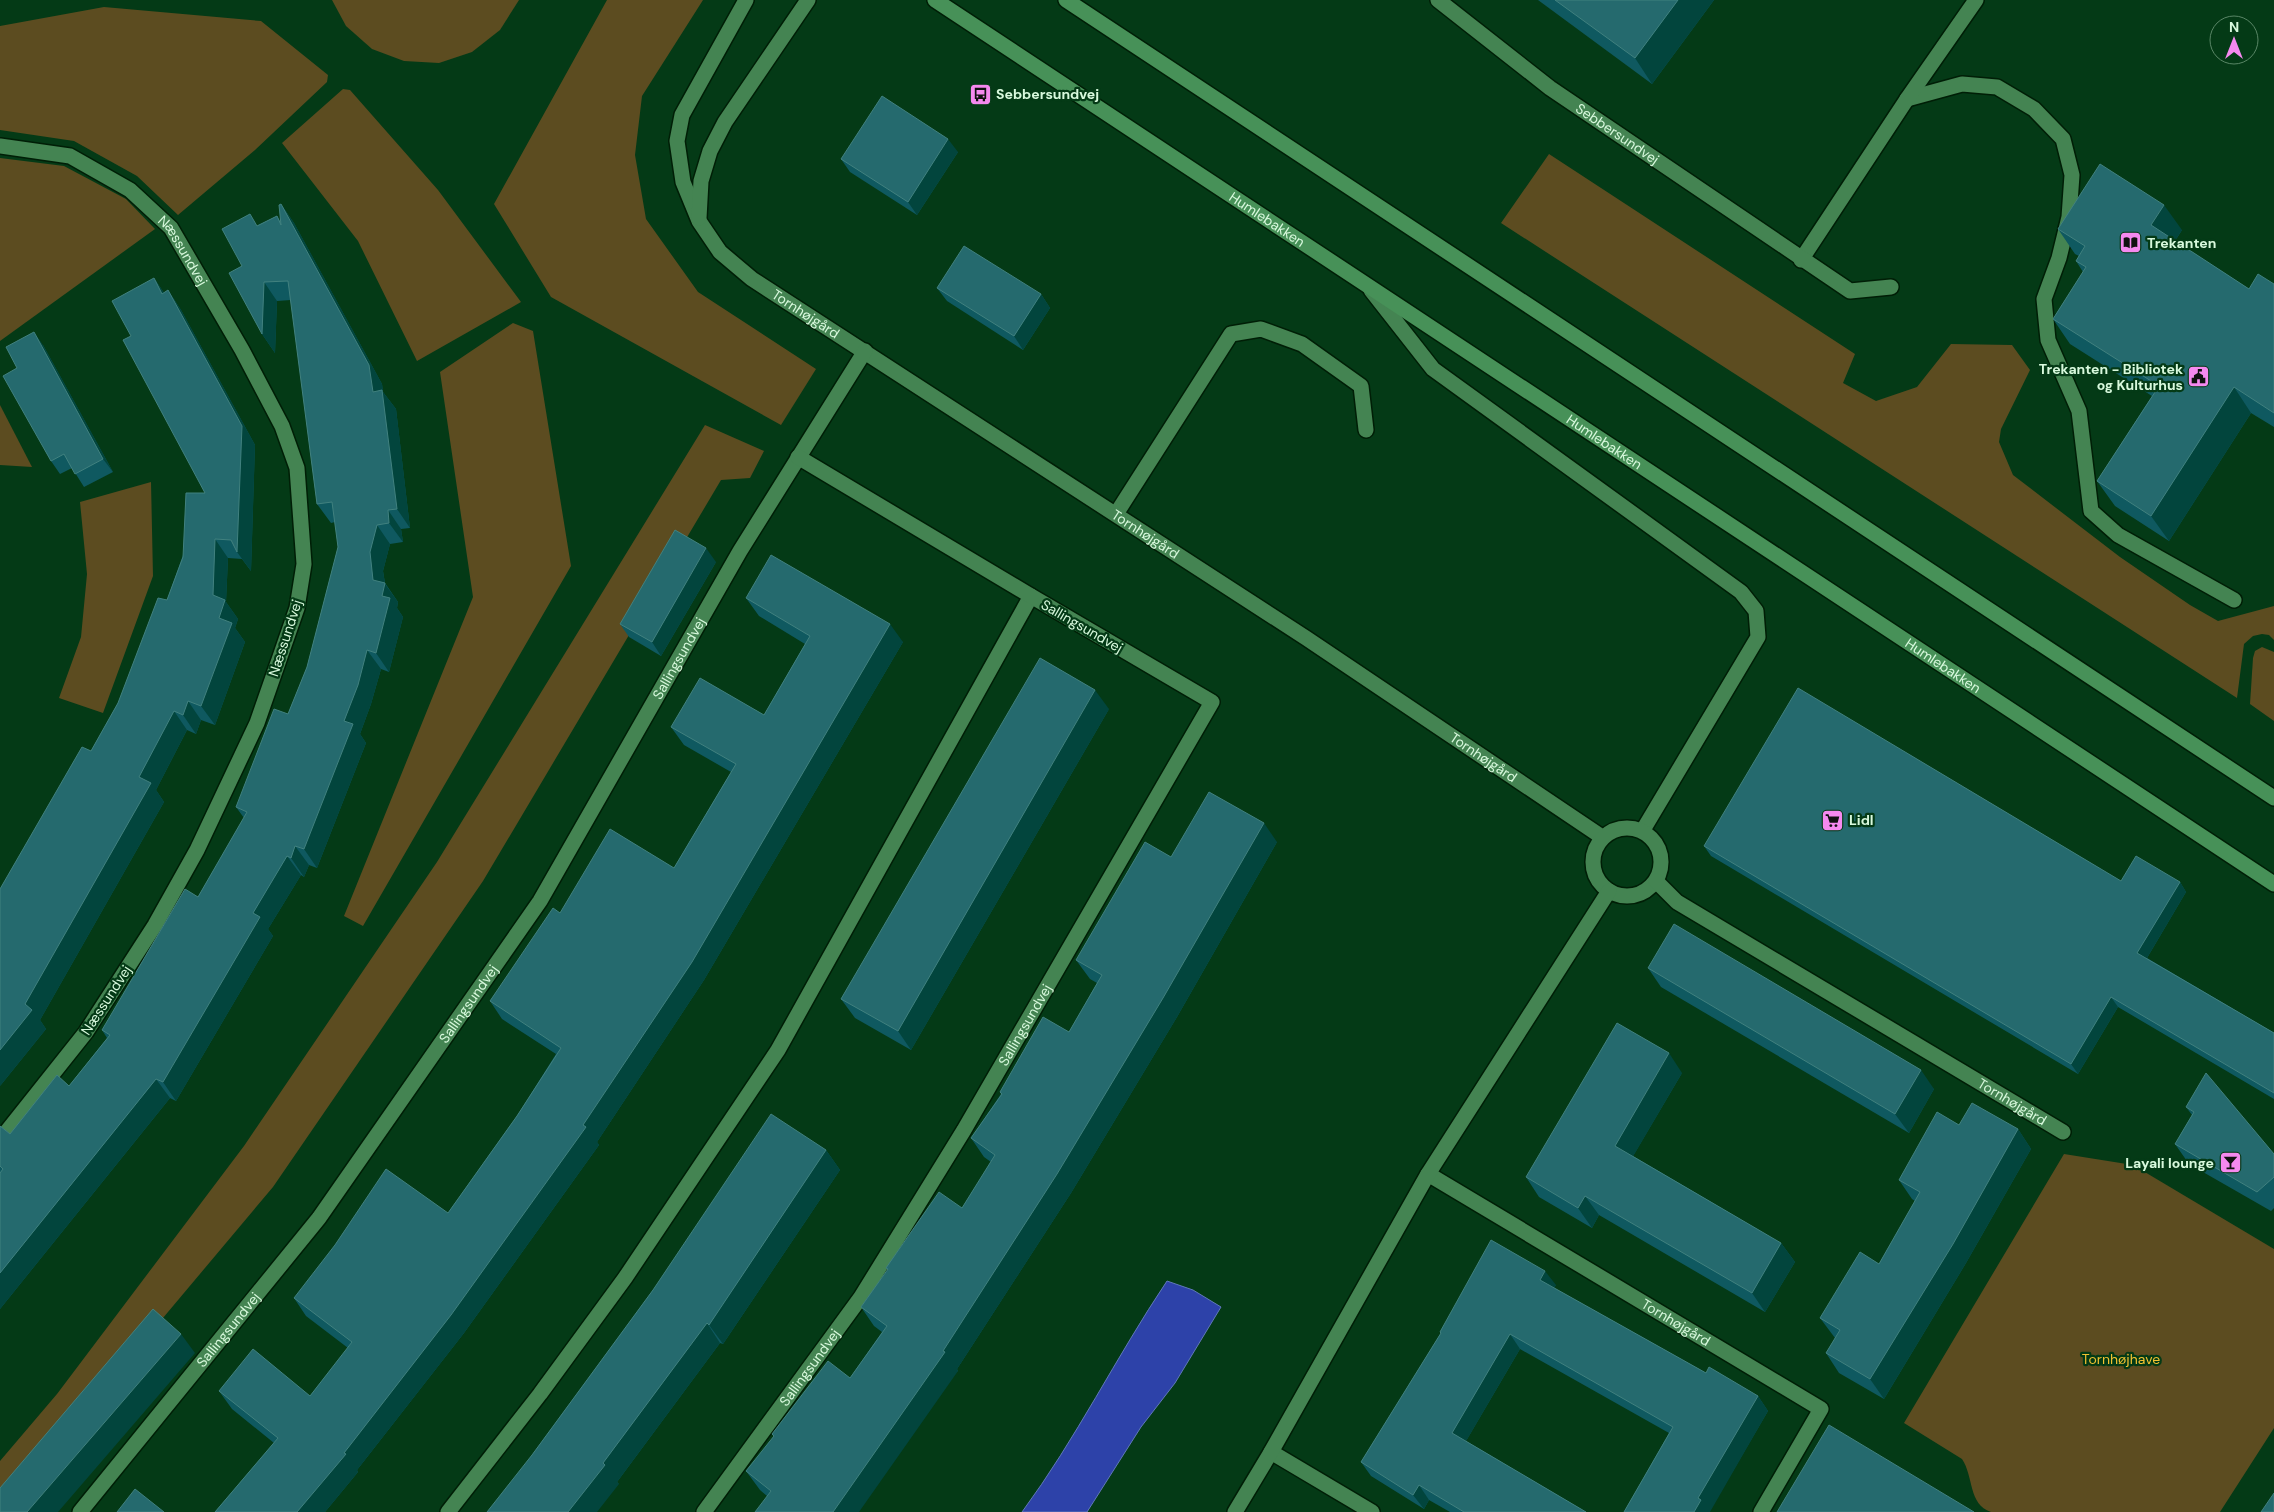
<svg xmlns="http://www.w3.org/2000/svg" width="2274" height="1512" viewBox="0 0 2274 1512" font-family="'DM Sans',sans-serif">
<style>
.green{fill:#5c4c20}
.water{fill:#2d42a9;stroke:#6079b9}
.lines{fill:none;stroke-linecap:round;stroke-linejoin:round}
.lane-casing{stroke:#001e06;stroke-width:18}
.street-casing{stroke:#001e06;stroke-width:18}
.secondary-casing{stroke:#001e06;stroke-width:18}
.lane{stroke:#448452;stroke-width:15}
.street{stroke:#448452;stroke-width:15}
.secondary{stroke:#479158;stroke-width:15}
.wall{fill:#0f5960}
.shaded-wall{fill:#02453d}
.building{fill:#256a6e;stroke:#41817f}
.labels{text-anchor:middle;dominant-baseline:central;stroke-width:4.5;stroke-linejoin:round;paint-order:stroke}
.poi-label{font-size:14px;font-weight:bold;fill:#d8f9dd;stroke:#043a16;text-anchor:start}
.street-label{font-size:14px;fill:#d8f9dd;stroke:#043a16}
.park-label{font-size:14px;fill:#f1c232;stroke:#043a16}
</style>
<rect width="100%" height="100%" fill="#043a16"/>
<!-- green -->
<g class="green">
<path d="M332,0H519L500,30L472,52L439,63L404,61L372,49L346,26Z"/>
<path d="M607,0H703L642,96L635,155L646,219L698,292L816,369L781,425L551,297L494,204Z"/>
<path d="M104,7L261,21L328,75L327,82L255,150L178,215L137,176L74,141L0,130V26Z"/>
<path d="M343,89L350,90L438,190L521,302L417,361L358,241L282,143Z"/>
<path d="M1549,154L1855,354L1843,383L1876,401L1917,387L1951,344L2012,345L2030,370L2001,429L1999,442L2013,475L2120,557L2190,605L2218,621L2274,606V640L2269,635L2262,634L2253,636L2244,644L2237,698L1501,223Z"/>
<path d="M0,158L64,166L126,199L155,229L0,341Z"/>
<path d="M513,323L533,331L571,566L363,926L344,916L473,597L440,372Z"/>
<path d="M0,405L32,467L0,465Z"/>
<path d="M705,425L764,451L750,478L721,480L483,881L273,1187L0,1512V1461L57,1394L244,1146L437,862Z"/>
<path d="M151,482L153,576L103,713L59,698L81,637L87,574L80,502Z"/>
<path d="M2262,647L2274,652V721L2250,704L2253,658L2255,651Z"/>
<path d="M2064,1154L2133,1165L2274,1249V1428L2220,1512H1991C1968,1504 1974,1477 1962,1459L1904,1423Z"/>
</g>
<!-- water -->
<path class="water" d="M1167,1281L1193,1290L1221,1307L1175,1383L1141,1427L1087,1512H1022C1076,1439 1116,1357 1167,1281Z"/>
<g class="lines">
<defs>
<g id="lane">
<path d="M1907,99L1962,84L1997,87L2034,109L2063,139L2072,175L2069,217L2059,258L2044,299L2048,340L2079,411L2091,511L2118,535L2234,600"/>
<path d="M1801,260L1907,99L1976,0"/>
<path d="M1371,290L1433,369L1741,592L1756,611L1758,637L1643,830"/>
<path d="M1116,514L1231,334L1261,329L1302,344L1361,386L1366,430"/>
</g>
<g id="street">
<path id="s1" d="M746,0L682,115L677,141L683,182L699,221L720,252L752,279L1306,638L1602,837"/>
<path id="s2" d="M1438,0L1550,88L1850,291L1891,287"/>
<path id="s3" d="M0,146L70,156L130,190L171,228L242,350L282,426L297,468L304,564L297,608L257,723L197,850L155,925L86,1032L0,1140"/>
<path d="M699,218L701,181L710,151L725,122L808,0"/>
<circle cx="1627" cy="862" r="34"/>
<path id="s4" d="M1656,881L1677,902L2063,1132"/>
<path id="s5" d="M1428,1174L1821,1409L1761,1512"/>
<path d="M1271,1452L1372,1512"/>
<path id="s6" d="M80,1512L319,1218L540,901L740,551L865,351"/>
<path d="M448,1512L540,1394L625,1278L778,1050L1031,596"/>
<path id="s7" d="M704,1512L861,1297L964,1130L1212,702L1031,596L798,457"/>
<path d="M1235,1512L1271,1452L1428,1174L1609,891"/>
</g>
<g id="secondary">
<path id="s8" d="M935,0L2274,884"/>
<path d="M1066,0L2274,798"/>
</g>
</defs>
<!-- lane casing -->
<use href="#lane" class="lane-casing"/>
<!-- street casing -->
<use href="#street" class="street-casing"/>
<!-- secondary casing -->
<use href="#secondary" class="secondary-casing"/>
<!-- lane -->
<use href="#lane" class="lane"/>
<!-- street -->
<use href="#street" class="street"/>
<!-- secondary -->
<use href="#secondary" class="secondary"/>
</g>
<!-- wall -->
<g class="wall">
<path d="M1538,0H1714L1652,84Z"/>
<path d="M958,152L917,215L850,172L841,159Z"/>
<path d="M281,204L294,223L382,384L383,392L396,409L410,528L401,529L403,542L390,544L383,571L385,583L398,602L397,608L403,617L389,672L381,669L371,704L360,734L366,743L317,868L309,865L304,877L301,875L268,929L273,936L176,1101L170,1098L0,1309V1126L10,1134L69,1086L107,1038L102,1030L198,897L244,818L236,807L288,714L307,667L338,547L335,522L331,523L317,504L291,300L277,301L275,353L262,334L242,266L258,225L277,216L281,222Z"/>
<path d="M2058,229L2182,230L2175,241L2249,289L2274,284V427L2251,413L2169,541L2115,506L2097,481L2152,396L2070,344L2053,319L2083,272L2076,261L2079,256L2075,254Z"/>
<path d="M154,278L164,293L168,290L181,310L255,445L251,571L242,559L228,558L226,602L238,619L235,628L245,642L215,725L201,720L196,734L187,730L156,790L164,802L40,1020L46,1029L0,1086L91,751L118,703L167,600L205,493L131,336Z"/>
<path d="M937,288L1041,294L1050,308L1023,350L947,301Z"/>
<path d="M43,345L113,472L84,487L72,468L60,474L51,461L17,368Z"/>
<path d="M716,562L661,656L629,637L620,624Z"/>
<path d="M746,598L903,642L704,980L597,1142L599,1145L464,1333L357,1470L358,1472L325,1512H215L274,1443L232,1409L219,1391L310,1396L348,1348L306,1316L294,1298L448,1213L517,1116L556,1054L502,1019L490,1001L560,913L674,868L731,772L684,745L671,727L764,715L805,644L759,616Z"/>
<path d="M1109,709L911,1050L855,1018L841,999Z"/>
<path d="M1277,842L1177,1017L1071,1193L957,1369L958,1371L767,1496L760,1490L746,1471L774,1437L772,1434L850,1378L882,1332L874,1326L861,1307L888,1270L886,1268L962,1208L991,1162L984,1157L971,1138L1001,1094L1000,1092L1069,1032L1097,983L1090,979L1076,960L1171,857Z"/>
<path d="M1704,846L2121,881L2180,882L2186,892L2147,958L2274,1033V1099L2118,1007L2078,1074L1711,856Z"/>
<path d="M1648,968L1934,1089L1909,1133L1661,987Z"/>
<path d="M1682,1073L1633,1156L1781,1243L1795,1262L1765,1312L1599,1215L1592,1228L1539,1197L1526,1177Z"/>
<path d="M2186,1107L2274,1154V1208L2271,1211L2189,1164L2175,1144L2192,1115Z"/>
<path d="M1959,1125L2018,1129L2031,1149L1966,1263L1884,1399L1839,1373L1826,1353L1835,1338L1820,1318L1879,1264L1915,1201L1912,1199L1899,1180Z"/>
<path d="M826,1150L840,1170L723,1344L720,1343L617,1482L619,1484L532,1455L653,1290Z"/>
<path d="M1556,1285L1554,1288L1706,1373L1758,1396L1768,1411L1709,1512H1624L1669,1433L1520,1349L1466,1441L1586,1512H1450L1429,1500L1424,1509L1371,1476L1361,1462L1441,1333L1440,1332Z"/>
</g>
<!-- shaded-wall -->
<g class="shaded-wall">
<path d="M1678,0H1714L1652,84L1635,58Z"/>
<path d="M948,139L958,152L917,215L908,202Z"/>
<path d="M281,204L294,223L382,384L383,392L396,409L410,528L397,509Z"/>
<path d="M2164,205L2182,230L2169,250L2151,225Z"/>
<path d="M154,278L167,297L162,294Z"/>
<path d="M264,282L277,301L275,353L262,334Z"/>
<path d="M168,290L181,310L255,445L251,571L237,552Z"/>
<path d="M1041,294L1050,308L1023,350L1014,336Z"/>
<path d="M34,332L43,345L113,472L103,459Z"/>
<path d="M2234,387L2251,413L2169,541L2151,516Z"/>
<path d="M388,510L401,529L403,542L389,523Z"/>
<path d="M377,525L390,544L383,571L385,584L398,602L397,608L403,617L389,672L376,653L382,596L373,580L370,552Z"/>
<path d="M215,539L228,558L226,602L238,619L235,628L245,642L215,725L201,706L219,618L213,595Z"/>
<path d="M706,548L716,562L661,656L652,642Z"/>
<path d="M890,624L903,642L704,980L597,1142L599,1145L464,1333L357,1470L358,1472L325,1512H297L344,1453L583,1125Z"/>
<path d="M367,650L381,669L371,704L360,734L366,743L317,868L304,849Z"/>
<path d="M1095,690L1109,709L911,1050L898,1031Z"/>
<path d="M188,701L201,720L196,734L183,715Z"/>
<path d="M174,711L187,730L156,790L164,802L40,1020L46,1029L0,1086V1050L25,1004L139,777Z"/>
<path d="M1264,823L1277,842L1177,1017L1071,1193L957,1369L958,1371L859,1512H833Z"/>
<path d="M295,846L309,865L304,877L291,858Z"/>
<path d="M287,856L301,875L268,929L273,936L176,1101L163,1082L253,913Z"/>
<path d="M2180,882L2186,892L2144,963L2137,953Z"/>
<path d="M2111,997L2118,1007L2078,1074L2071,1064Z"/>
<path d="M1669,1053L1682,1073L1628,1165L1615,1146Z"/>
<path d="M1921,1070L1934,1089L1909,1133L1895,1114Z"/>
<path d="M156,1079L170,1098L0,1309V1273Z"/>
<path d="M2018,1129L2031,1149L1966,1263L1884,1399L1870,1379Z"/>
<path d="M826,1150L840,1170L723,1344L709,1325Z"/>
<path d="M1585,1196L1599,1215L1592,1228L1578,1208Z"/>
<path d="M1781,1243L1795,1262L1765,1312L1752,1293Z"/>
<path d="M1545,1271L1556,1285L1550,1295L1540,1280Z"/>
<path d="M707,1323L720,1343L617,1482L619,1484L597,1512H568L603,1463Z"/>
<path d="M181,1334L195,1353L58,1512H27Z"/>
<path d="M1510,1334L1520,1349L1462,1448L1452,1433Z"/>
<path d="M1758,1396L1768,1411L1710,1512H1694L1698,1498Z"/>
<path d="M1419,1485L1429,1500L1424,1509L1413,1495Z"/>
</g>
<!-- building -->
<g class="building">
<path d="M1555,0H1678L1635,58Z"/>
<path d="M882,96L948,139L908,202L841,159Z"/>
<path d="M2100,164L2164,205L2151,225L2249,289L2258,274L2274,284V413L2234,387L2151,516L2097,481L2159,386L2053,319L2086,267L2076,261L2085,246L2058,229Z"/>
<path d="M281,204L369,365L373,392L382,390L397,509L388,510L389,523L377,525L370,552L373,580L385,583L382,596L390,598L376,653L367,650L358,685L344,721L353,724L304,849L295,846L291,858L287,856L253,913L260,917L163,1082L156,1079L0,1273V1173L3,1169L0,1166V1126L10,1134L57,1075L69,1086L110,1035L102,1030L185,889L198,897L247,812L236,807L274,709L288,714L307,667L338,547L332,502L317,504L288,281L264,282L262,334L229,273L242,266L222,229L250,214L257,226L277,216L281,225L279,205Z"/>
<path d="M964,246L1041,294L1014,336L937,288Z"/>
<path d="M154,278L162,294L168,290L242,426L237,552L231,540L215,539L213,595L225,600L219,618L232,623L201,706L188,701L183,715L174,711L139,777L151,783L25,1004L32,1010L0,1050V889L82,747L91,751L118,703L158,598L167,600L183,557L186,493H205L123,340L131,336L112,301Z"/>
<path d="M34,332L103,459L75,474L64,454L51,461L3,376L17,368L6,347Z"/>
<path d="M675,530L706,548L652,642L620,624Z"/>
<path d="M771,555L890,624L692,962L583,1125L586,1127L451,1315L344,1453L346,1454L297,1512H215L278,1438L219,1391L253,1349L310,1396L352,1342L294,1298L335,1245L386,1169L448,1213L517,1116L561,1048L490,1001L553,908L560,913L610,829L674,868L736,764L671,727L700,678L764,715L810,636L746,598Z"/>
<path d="M1040,658L1095,690L898,1031L841,999Z"/>
<path d="M1798,688L2121,881L2136,856L2180,882L2137,953L2274,1033V1093L2111,997L2071,1064L1704,846Z"/>
<path d="M1209,792L1264,823L1163,998L1057,1174L943,1351L945,1352L833,1512H755L771,1491L746,1471L774,1436L772,1434L828,1361L850,1378L887,1326L861,1307L888,1269L886,1268L939,1192L962,1208L995,1155L971,1138L1002,1094L1000,1092L1043,1017L1069,1032L1102,975L1076,960L1145,842L1171,857Z"/>
<path d="M1674,924L1921,1070L1895,1114L1648,968Z"/>
<path d="M1617,1023L1669,1053L1615,1146L1781,1243L1752,1293L1585,1196L1578,1208L1526,1177Z"/>
<path d="M2206,1073L2274,1154V1177L2257,1192L2175,1144L2194,1112L2186,1107Z"/>
<path d="M1972,1103L2018,1129L1953,1244L1870,1379L1826,1353L1840,1330L1820,1318L1860,1252L1879,1264L1920,1192L1899,1180L1937,1112L1959,1125Z"/>
<path d="M771,1114L826,1150L709,1325L707,1323L603,1463L605,1465L568,1512H487L532,1455L653,1290Z"/>
<path d="M1491,1240L1545,1271L1540,1280L1706,1373L1709,1367L1758,1396L1698,1498L1701,1500L1694,1512H1624L1673,1427L1510,1334L1452,1433L1586,1512H1464L1419,1485L1413,1495L1361,1462L1441,1333L1440,1332Z"/>
<path d="M153,1309L181,1334L27,1512H0V1488Z"/>
<path d="M1829,1425L1974,1512H1777Z"/>
<path d="M135,1489L164,1512H117Z"/>
<path d="M2274,1493V1512H2261Z"/>
</g>
<!-- icons -->
<defs>
<symbol id="bus-square" viewBox="-11 -11 22 22"><rect x="-9" y="-9" width="18" height="18" rx="4" fill="#f589ef" stroke="#043a16"/><path d="M-5-6H5V4H4V6H2V4H-2V6H-4V4H-5ZM-3.5-4V0h7V-4ZM-3.5 1.2v1.5H-2V1.2ZM2 1.2v1.5H3.5V1.2Z" fill="#111"/></symbol>
<symbol id="library-square" viewBox="-11 -11 22 22"><rect x="-9" y="-9" width="18" height="18" rx="4" fill="#f589ef" stroke="#043a16"/><path d="M-6-4Q-3-5.5-.7-3.5V5Q-3 3-6 4ZM6-4Q3-5.5 .7-3.5V5Q3 3 6 4Z" fill="#111"/></symbol>
<symbol id="civic-square" viewBox="-11 -11 22 22"><rect x="-9" y="-9" width="18" height="18" rx="4" fill="#f589ef" stroke="#043a16"/><path d="M-.6-6.5H3V-4.5H.6V-3L4-1V1h2V6H-6V1h2V-1L-.6-3ZM-1.2 2.5V6h2.4V2.5Z" fill="#111"/></symbol>
<symbol id="supermarket-square" viewBox="-11 -11 22 22"><rect x="-9" y="-9" width="18" height="18" rx="4" fill="#f589ef" stroke="#043a16"/><path d="M-6-5.5h2.5l.6 2H6L4.5 2H-2.5L-4.4-4H-6ZM-1.5 3.2a1.3 1.3 0 1 0 .1 0ZM3 3.2a1.3 1.3 0 1 0 .1 0Z" fill="#111"/></symbol>
<symbol id="bar-square" viewBox="-11 -11 22 22"><rect x="-9" y="-9" width="18" height="18" rx="4" fill="#f589ef" stroke="#043a16"/><path d="M-6-5H6L.8 .8V4.5H3.5V6h-7V4.5H-.8V.8Z" fill="#111"/></symbol>
</defs>
<g fill-rule="evenodd">
<use href="#bus-square" x="968" y="82" width="25" height="25"/>
<use href="#library-square" x="2118" y="230" width="25" height="25"/>
<use href="#civic-square" x="2186" y="364" width="25" height="25"/>
<use href="#supermarket-square" x="1820" y="808" width="25" height="25"/>
<use href="#bar-square" x="2218" y="1150" width="25" height="25"/>
</g>
<g class="labels">
<!-- poi labels -->
<g class="poi-label">
<text x="996" y="94">Sebbersundvej</text>
<text x="2147" y="243">Trekanten</text>
<text x="2183" y="369" text-anchor="end">Trekanten - Bibliotek<tspan x="2183" dy="16">og Kulturhus</tspan></text>
<text x="1849" y="820">Lidl</text>
<text x="2214" y="1163" text-anchor="end">Layali lounge</text>
</g>
<!-- street labels -->
<g class="street-label">
<text stroke="none"><textPath href="#s2" startOffset="224">Sebbersundvej</textPath></text>
<text stroke="none"><textPath href="#s8" startOffset="398">Humlebakken</textPath></text>
<text stroke="none"><textPath href="#s3" startOffset="221">Næssundvej</textPath></text>
<text stroke="none"><textPath href="#s1" startOffset="385">Tornhøjgård</textPath></text>
<text stroke="none"><textPath href="#s8" startOffset="802">Humlebakken</textPath></text>
<text stroke="none"><textPath href="#s1" startOffset="790">Tornhøjgård</textPath></text>
<text transform="translate(1082 626) rotate(30)">Sallingsundvej</text>
<text transform="translate(285 638) rotate(-72)">Næssundvej</text>
<text stroke="none"><textPath href="#s6" startOffset="1045">Sallingsundvej</textPath></text>
<text stroke="none"><textPath href="#s8" startOffset="1208">Humlebakken</textPath></text>
<text stroke="none"><textPath href="#s1" startOffset="1195">Tornhøjgård</textPath></text>
<text transform="translate(106 1000) rotate(-57)">Næssundvej</text>
<text stroke="none"><textPath href="#s6" startOffset="640">Sallingsundvej</textPath></text>
<text stroke="none"><textPath href="#s7" startOffset="584">Sallingsundvej</textPath></text>
<text stroke="none"><textPath href="#s4" startOffset="420">Tornhøjgård</textPath></text>
<text stroke="none"><textPath href="#s5" startOffset="289">Tornhøjgård</textPath></text>
<text stroke="none"><textPath href="#s6" startOffset="235">Sallingsundvej</textPath></text>
<text stroke="none"><textPath href="#s7" startOffset="179">Sallingsundvej</textPath></text>
</g>
<!-- park labels -->
<g class="park-label">
<text x="2121" y="1359">Tornhøjhave</text>
</g>
</g>
<!-- north arrow -->
<g transform="translate(2234 40)"><circle r="24" fill="#043a16" stroke="#598666"/>
<path d="M0-4L9 19L0 12L-9 19Z" fill="#f589ef"/>
<text y="-8" font-size="14" font-weight="bold" text-anchor="middle" fill="#d8f9dd">N</text>
</g>
</svg>
